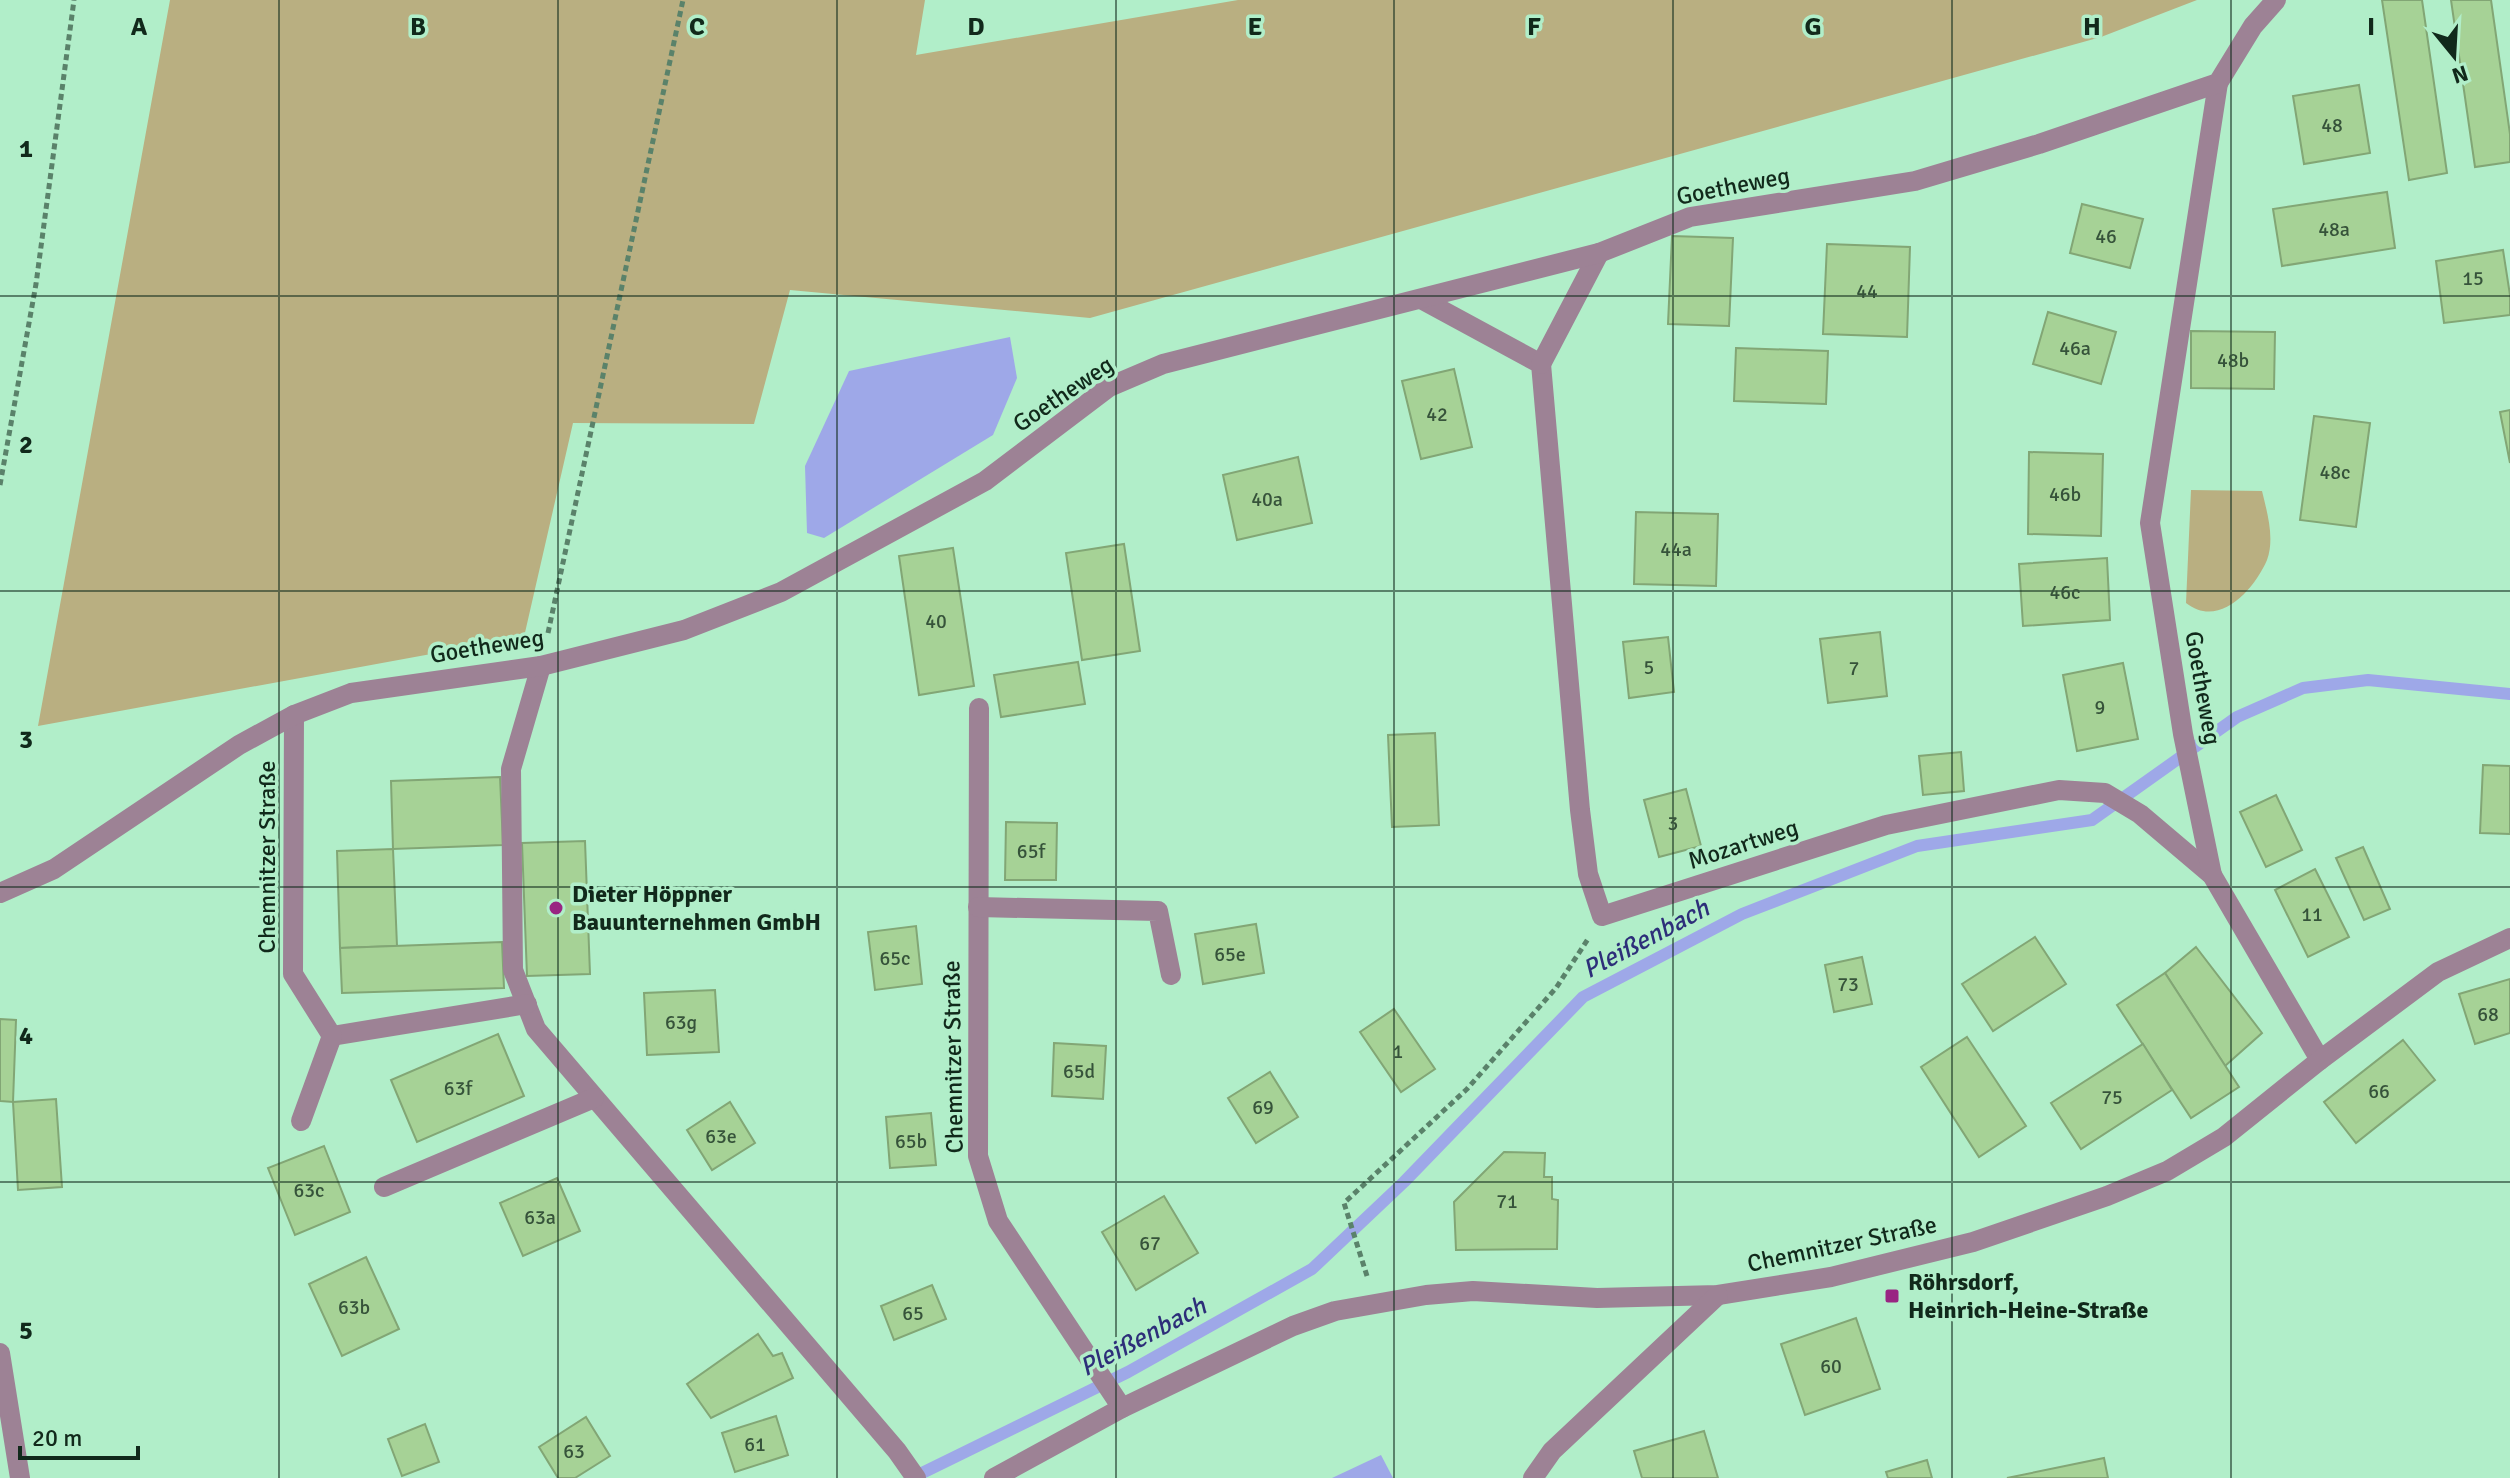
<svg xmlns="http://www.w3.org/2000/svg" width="2510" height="1478" viewBox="0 0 2510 1478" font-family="Signika,sans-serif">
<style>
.green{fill:#b9af81}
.water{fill:#9ea8e8}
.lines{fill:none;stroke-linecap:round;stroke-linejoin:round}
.stream{stroke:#9ea8e8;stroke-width:12}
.building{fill:#a6d296;stroke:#82a675;stroke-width:2}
.path{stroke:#5a826a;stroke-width:5;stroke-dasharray:6 4;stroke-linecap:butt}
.minor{stroke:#9d8295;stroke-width:20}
.grid{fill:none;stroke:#11291b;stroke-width:2;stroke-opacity:0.55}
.poi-dot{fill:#992582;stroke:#b1eec9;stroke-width:3}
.labels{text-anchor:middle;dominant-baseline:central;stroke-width:7;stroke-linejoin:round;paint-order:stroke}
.number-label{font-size:20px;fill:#36533a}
.street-label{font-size:24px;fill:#11291b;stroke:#b1eec9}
.poi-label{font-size:24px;font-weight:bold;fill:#11291b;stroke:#b1eec9;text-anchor:start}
.water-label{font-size:26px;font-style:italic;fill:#2d2e79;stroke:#b1eec9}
.grid-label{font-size:26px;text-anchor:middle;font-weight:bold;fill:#11291b;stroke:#b1eec9;stroke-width:7;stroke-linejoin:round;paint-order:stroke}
</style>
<rect width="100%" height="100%" fill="#b1eec9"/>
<!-- green -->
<g class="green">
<path d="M170,0H925L916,55L1238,0H2197L2101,37L1090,318L790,290L754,424L573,423L524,637L38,726Z"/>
<path d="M2191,490L2262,491C2267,512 2275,538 2267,560C2254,590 2219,629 2186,603Z"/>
</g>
<!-- water -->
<g class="water">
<path d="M1010,337L1017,378L993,435L824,538L807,533L805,466L849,371Z"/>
<path d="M1381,1455L1393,1478H1332Z"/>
</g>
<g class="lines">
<!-- stream -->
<path class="stream" d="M912,1478L1128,1372L1312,1269L1404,1182L1583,997L1742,914L1917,846L2092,820L2237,717L2303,688L2368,680L2510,694"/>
</g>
<!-- building -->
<g class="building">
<path d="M2382,0H2422L2447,173L2409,180Z"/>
<path d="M2451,0H2491L2510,134V162L2475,167Z"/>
<path d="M2359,85L2370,153L2304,164L2293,96Z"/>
<path d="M2387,192L2395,248L2282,266L2273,209Z"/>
<path d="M2082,204L2143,219L2130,268L2070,253Z"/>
<path d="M1672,236L1733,238L1729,326L1668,324Z"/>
<path d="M1827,244L1910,247L1907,337L1823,334Z"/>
<path d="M2503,250L2510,295V315L2444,323L2436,261Z"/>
<path d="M2048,312L2116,332L2101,384L2033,364Z"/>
<path d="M2191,331L2275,332L2274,389L2191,388Z"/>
<path d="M1736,348L1828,351L1826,404L1734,401Z"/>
<path d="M1454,369L1472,447L1421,459L1402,381Z"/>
<path d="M2510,410V463L2500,412Z"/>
<path d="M2314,416L2370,423L2356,527L2300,520Z"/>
<path d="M2029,452L2103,454L2101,536L2028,534Z"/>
<path d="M1298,457L1312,523L1237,540L1223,475Z"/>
<path d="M1636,512L1718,514L1716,586L1634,584Z"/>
<path d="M1124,544L1140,651L1082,660L1066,553Z"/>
<path d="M953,548L974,686L919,695L899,556Z"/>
<path d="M2107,558L2110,620L2023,626L2019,564Z"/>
<path d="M1880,632L1887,696L1828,703L1820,639Z"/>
<path d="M1668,637L1674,692L1629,698L1623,642Z"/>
<path d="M1078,662L1085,704L1001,717L994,675Z"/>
<path d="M2123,663L2138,739L2077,751L2063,675Z"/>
<path d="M1435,733L1439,825L1392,827L1388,735Z"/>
<path d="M1961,752L1964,791L1923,795L1919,756Z"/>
<path d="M2483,765L2510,766V834L2480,833Z"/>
<path d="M500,777L503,845L393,849L391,781Z"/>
<path d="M1686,789L1701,846L1659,857L1644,800Z"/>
<path d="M2276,795L2302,850L2266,867L2240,812Z"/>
<path d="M1006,822L1057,823L1056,880H1005Z"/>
<path d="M585,841L590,974L527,976L522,843Z"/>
<path d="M2363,847L2390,909L2364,920L2336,858Z"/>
<path d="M393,849L397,946L340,948L337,851Z"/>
<path d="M2315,869L2349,937L2308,957L2275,890Z"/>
<path d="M1256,924L1264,973L1203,984L1195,934Z"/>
<path d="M916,926L922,984L875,990L868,932Z"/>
<path d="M2035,937L2066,984L1993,1031L1962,984Z"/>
<path d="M502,942L504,988L342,993L340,948Z"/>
<path d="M2196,947L2262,1033L2225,1066L2165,973Z"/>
<path d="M1862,957L1872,1004L1834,1012L1825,965Z"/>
<path d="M2165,973L2239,1087L2191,1118L2117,1005Z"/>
<path d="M2510,979V1033L2475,1044L2459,994Z"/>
<path d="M715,990L719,1052L647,1055L644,993Z"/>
<path d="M1394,1009L1435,1069L1401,1092L1360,1032Z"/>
<path d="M0,1019L16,1020L13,1102L0,1101Z"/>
<path d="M498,1034L524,1096L417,1142L391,1080Z"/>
<path d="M1967,1037L2026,1126L1979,1157L1921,1067Z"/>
<path d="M2403,1040L2435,1080L2356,1143L2324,1102Z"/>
<path d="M1054,1043L1106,1046L1103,1099L1052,1096Z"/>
<path d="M2143,1044L2172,1090L2081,1149L2051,1103Z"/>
<path d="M1270,1072L1298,1117L1256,1143L1228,1098Z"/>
<path d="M56,1099L62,1187L18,1190L13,1102Z"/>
<path d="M730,1102L755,1143L712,1170L687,1130Z"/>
<path d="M931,1113L936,1165L890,1168L886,1117Z"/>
<path d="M324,1146L350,1212L295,1235L268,1168Z"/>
<path d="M1504,1152L1545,1153L1544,1177H1552V1199L1558,1200L1557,1249L1456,1250L1454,1202Z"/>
<path d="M557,1178L580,1231L523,1256L500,1203Z"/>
<path d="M1164,1196L1198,1253L1136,1290L1102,1232Z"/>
<path d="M366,1257L399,1329L342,1356L309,1284Z"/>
<path d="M932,1285L946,1319L894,1340L881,1306Z"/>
<path d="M1856,1318L1880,1389L1805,1415L1781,1344Z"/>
<path d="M758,1334L773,1356L782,1353L793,1378L711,1418L687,1384Z"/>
<path d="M776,1416L788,1455L735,1472L722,1433Z"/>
<path d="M586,1417L610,1456L575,1478H558L539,1447Z"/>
<path d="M425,1424L439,1462L402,1476L388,1439Z"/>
<path d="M1704,1431L1718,1478H1642L1634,1451Z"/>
<path d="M2104,1458L2108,1478H2007Z"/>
<path d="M1927,1460L1932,1478H1888L1886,1472Z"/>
</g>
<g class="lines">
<!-- path -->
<g class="path">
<path d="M0,485L36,284L74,0"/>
<path d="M548,633L683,0"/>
<path d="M1367,1276L1344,1203L1467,1089L1556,988L1588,939"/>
</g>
<!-- minor -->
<g class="minor">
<path d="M1421,299L1541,364L1580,810L1588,874L1602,916L1886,825L2059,790L2105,793L2140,814L2212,875L2320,1060"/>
<path d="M1541,364L1599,253"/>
<path d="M541,666L511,769L513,970L536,1029L897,1451L916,1478"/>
<path d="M979,708L978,1156L998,1221L1122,1408"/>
<path d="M294,715L293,974L332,1036L527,1004"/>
<path d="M2212,875L2183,734L2150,523L2218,83"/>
<path d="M0,893L54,869L239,745L294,715L351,693L541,666L684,630L781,592L985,481L1109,387L1163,364L1599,253L1690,217L1915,181L2039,144L2218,83L2253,26L2276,0"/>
<path d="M978,907L1158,911L1171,975"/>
<path d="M301,1121L332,1036"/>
<path d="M384,1187L594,1098"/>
<path d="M0,1353L20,1478"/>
<path d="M994,1478L1122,1408L1293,1326L1335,1311L1426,1295L1473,1291L1597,1298L1718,1295L1831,1277L1973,1242L2107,1196L2167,1171L2224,1137L2320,1060L2438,972L2510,938"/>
<path d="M1533,1478L1552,1451L1718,1295"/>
</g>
</g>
<!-- grid -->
<path class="grid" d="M279,0V1478M558,0V1478M837,0V1478M1116,0V1478M1394,0V1478M1673,0V1478M1952,0V1478M2231,0V1478M0,296H2510M0,591H2510M0,887H2510M0,1182H2510"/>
<!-- markers -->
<g class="poi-dot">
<circle cx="556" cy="908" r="8"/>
<rect x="1884" y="1288" width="16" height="16" rx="4"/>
</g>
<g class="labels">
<!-- number labels -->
<g class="number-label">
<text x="2332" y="125">48</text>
<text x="2334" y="229">48a</text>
<text x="2106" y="236">46</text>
<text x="2473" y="278">15</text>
<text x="1867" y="291">44</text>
<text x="2075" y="348">46a</text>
<text x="2233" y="360">48b</text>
<text x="1437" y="414">42</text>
<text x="2335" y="472">48c</text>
<text x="2065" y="494">46b</text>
<text x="1267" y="499">40a</text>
<text x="1676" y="549">44a</text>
<text x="2065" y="592">46c</text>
<text x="936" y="621">40</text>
<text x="1649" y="667">5</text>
<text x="1854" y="668">7</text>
<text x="2100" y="707">9</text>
<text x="1673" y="823">3</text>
<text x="1031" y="851">65f</text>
<text x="2312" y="914">11</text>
<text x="1230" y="954">65e</text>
<text x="895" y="958">65c</text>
<text x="1848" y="984">73</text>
<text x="2488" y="1014">68</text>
<text x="681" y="1022">63g</text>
<text x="1398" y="1051">1</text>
<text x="1079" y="1071">65d</text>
<text x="458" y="1088">63f</text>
<text x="2379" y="1091">66</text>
<text x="2112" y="1097">75</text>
<text x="1263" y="1107">69</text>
<text x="721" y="1136">63e</text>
<text x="911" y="1141">65b</text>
<text x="309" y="1190">63c</text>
<text x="1507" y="1201">71</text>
<text x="540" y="1217">63a</text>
<text x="1150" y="1243">67</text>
<text x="354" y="1307">63b</text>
<text x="913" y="1313">65</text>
<text x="1831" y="1366">60</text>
<text x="755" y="1444">61</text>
<text x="574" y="1451">63</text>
</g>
<!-- street labels -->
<g class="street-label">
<text transform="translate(1733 186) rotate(-11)">Goetheweg</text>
<text transform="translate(1063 394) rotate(-34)">Goetheweg</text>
<text transform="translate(487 646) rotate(-9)">Goetheweg</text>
<text transform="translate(2203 688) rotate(80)">Goetheweg</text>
<text transform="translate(1743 844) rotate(-18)">Mozartweg</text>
<text transform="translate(267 857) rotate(-90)">Chemnitzer Straße</text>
<text transform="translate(953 1057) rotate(-91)">Chemnitzer Straße</text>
<text transform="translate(1842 1244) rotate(-12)">Chemnitzer Straße</text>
</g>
<!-- poi labels -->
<g class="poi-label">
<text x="572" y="894">Dieter Höppner<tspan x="572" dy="28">Bauunternehmen GmbH</tspan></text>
<text x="1908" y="1282">Röhrsdorf,<tspan x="1908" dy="28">Heinrich-Heine-Straße</tspan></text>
</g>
<!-- water labels -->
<g class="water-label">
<text transform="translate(1646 939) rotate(-28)">Pleißenbach</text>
<text transform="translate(1143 1337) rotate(-28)">Pleißenbach</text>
</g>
</g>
<g class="grid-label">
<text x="139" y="35">A</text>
<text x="418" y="35">B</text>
<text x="697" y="35">C</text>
<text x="976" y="35">D</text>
<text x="1255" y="35">E</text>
<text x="1534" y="35">F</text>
<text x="1813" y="35">G</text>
<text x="2092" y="35">H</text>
<text x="2371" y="35">I</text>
<text x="26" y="157">1</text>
<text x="26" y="453">2</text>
<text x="26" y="748">3</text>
<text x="26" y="1044">4</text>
<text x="26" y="1339">5</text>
</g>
<!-- north arrow -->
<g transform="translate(2454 56) rotate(162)" stroke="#b1eec9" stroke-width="6" paint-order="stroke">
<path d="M0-6L14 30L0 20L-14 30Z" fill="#11291b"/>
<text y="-12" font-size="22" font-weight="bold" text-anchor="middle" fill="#11291b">N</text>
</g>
<!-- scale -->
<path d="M20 1446v12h118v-12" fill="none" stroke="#11291b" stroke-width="4"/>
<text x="32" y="1446" font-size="24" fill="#11291b" stroke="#b1eec9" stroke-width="6" paint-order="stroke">20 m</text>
</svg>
